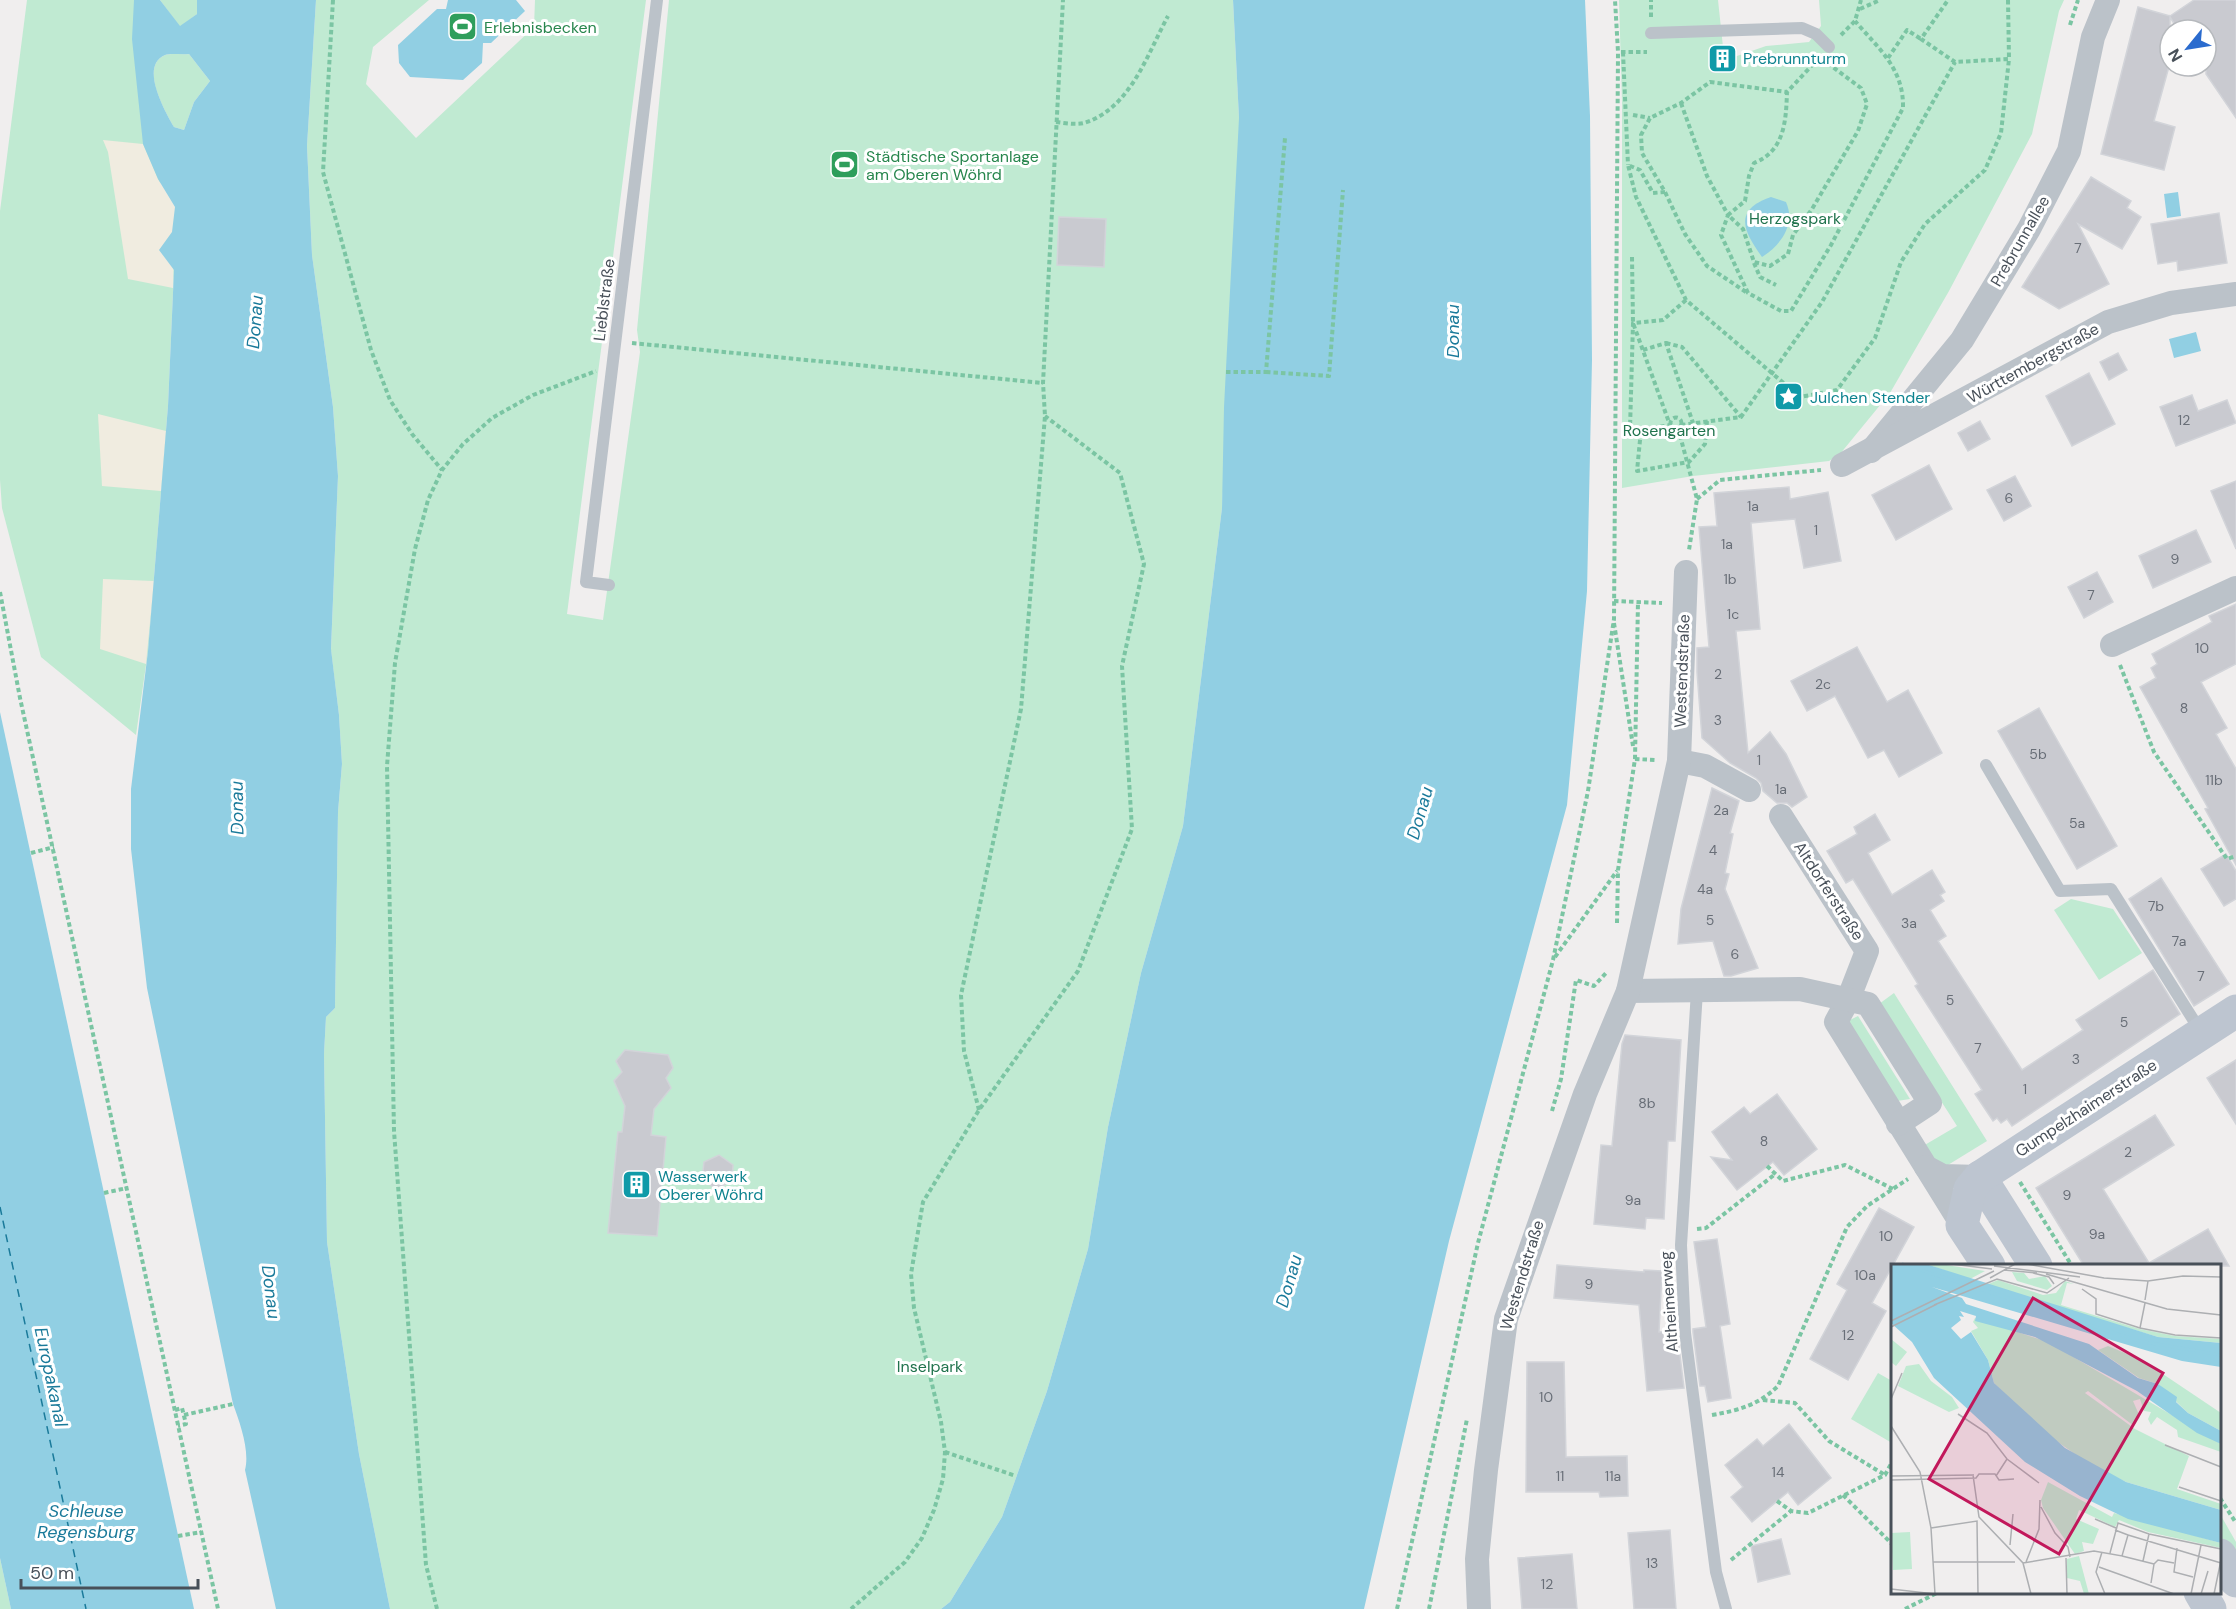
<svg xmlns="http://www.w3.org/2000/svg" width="2236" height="1609" viewBox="0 0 2236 1609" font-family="'DM Sans',sans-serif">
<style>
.green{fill:#c0ead2}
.sand{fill:#f0ece0}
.water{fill:#91cfe3;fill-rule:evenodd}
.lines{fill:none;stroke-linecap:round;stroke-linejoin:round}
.ferry{stroke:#1a7a9a;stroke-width:1.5;stroke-dasharray:8 6;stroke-linecap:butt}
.building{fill:#c9cad0;stroke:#d2d4d9;stroke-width:1.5}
.path{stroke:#7bc5a3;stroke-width:4;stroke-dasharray:4.5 3;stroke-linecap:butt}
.lane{stroke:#bbc2c9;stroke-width:12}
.street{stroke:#bbc2c9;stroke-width:24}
.secondary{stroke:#bdc5d0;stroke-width:33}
.labels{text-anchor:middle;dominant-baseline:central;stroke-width:6;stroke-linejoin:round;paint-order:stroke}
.number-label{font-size:14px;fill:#686e77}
.leisure-label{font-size:16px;fill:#27864d;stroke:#fff;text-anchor:start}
.culture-label{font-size:16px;fill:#0d838f;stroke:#fff;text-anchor:start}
.park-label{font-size:16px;fill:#20734d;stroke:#fff}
.street-label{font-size:16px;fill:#485059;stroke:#fff}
.water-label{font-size:18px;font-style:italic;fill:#1a7a9a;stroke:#fff}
.inset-river{fill:none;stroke:#91cfe3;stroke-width:3}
.inset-road{fill:none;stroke:#adafb2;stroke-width:1.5}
.view{fill:#c2185b;fill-opacity:0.15;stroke:#c2185b;stroke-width:3}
.inset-edge{fill:none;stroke:#485059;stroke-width:3}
</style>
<rect width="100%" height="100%" fill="#f0eeee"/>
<!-- green -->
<g class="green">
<path d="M27,0H134V17L174,270L168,406L148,651L136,735L41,657L2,508L0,480V211Z"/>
<path d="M160,0H197V14L180,27Z"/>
<path d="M316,0H429L373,47L366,84L416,138L534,27L535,0H646L567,614L603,620L640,352L637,330L669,0H1233L1239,118V210L1222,508L1183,826L1141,973L1108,1127L1088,1249L1047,1391L1002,1517L950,1602L941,1609H390L359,1454L327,1242L324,1054L326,1017L335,1008L338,812L342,764L339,715L331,650L338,476L333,407L312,255L307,146Z"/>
<path d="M1619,0H1718L1723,47L1734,46V57L1766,46L1809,42L1821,26L1819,0H2064L2059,11L2032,134L1949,291L1890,393L1840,454L1829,461L1693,476L1622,488V102Z"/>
<path d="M189,54L210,81L194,102L184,130L174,127C165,111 139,66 165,55C172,53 183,55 189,54Z"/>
<path d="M2071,899L2113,909L2142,953L2099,980L2054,910Z"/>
<path d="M1894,993L1987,1141L1943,1168L1923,1146L1957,1126L1879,1004Z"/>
<path d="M1858,1016L1910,1099L1897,1101L1846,1022Z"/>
<path d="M1878,1373L1892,1381V1443L1851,1419Z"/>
<path d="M2220,1514L2236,1542V1553L2220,1539Z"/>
<path d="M0,1558L11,1609H0Z"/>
</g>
<!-- sand -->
<g class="sand">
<path d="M103,140L143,144L158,179L175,207L173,288L128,279L108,152Z"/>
<path d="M98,414L166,431L161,491L102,486Z"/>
<path d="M103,579L154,581L146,664L100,649Z"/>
</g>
<!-- water -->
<g class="water">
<path d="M134,0H160L180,26L197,14V0H316L307,146L312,255L333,407L338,476L331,649L339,715L342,764L338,812L335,1008L326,1017L324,1054L327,1242L359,1454L390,1609H276L245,1470C250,1451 240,1423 233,1404L147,988L131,849V789L148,651L168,406L174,270L159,250L172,232L175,207L158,179L143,144L132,39ZM189,54L210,81L194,102L184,130L174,127C165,111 139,66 165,55C171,53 182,55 189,54Z"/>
<path d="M448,0H516L525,11L491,43H483L482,63L463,80L410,77L399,63L398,45L437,9H446Z"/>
<path d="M1233,0H1585L1590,116L1592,360L1587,591L1567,805L1449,1241L1364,1609H941L950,1602L1002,1517L1047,1391L1088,1249L1108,1127L1141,973L1183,826L1222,508L1224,407L1239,118Z"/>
<path d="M2178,192L2181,216L2167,218L2164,194Z"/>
<path d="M1771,197L1786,202C1796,224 1781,245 1762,257C1743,231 1733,210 1771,197Z"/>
<path d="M2196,332L2201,351L2174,358L2169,339Z"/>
<path d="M0,712L194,1609H11L0,1558Z"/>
</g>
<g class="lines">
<!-- ferry -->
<path class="ferry" d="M0,1207L86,1609"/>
</g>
<!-- building -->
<g class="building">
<path d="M2194,0H2236V118L2206,74V30H2178L2170,17V63L2154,121L2175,127L2164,170L2101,154L2138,7L2170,16Z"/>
<path d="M1733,47L1734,71L1712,72L1711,49Z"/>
<path d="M2091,177L2131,201L2127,208L2141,217L2122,249L2078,224L2109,284L2059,309L2022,287Z"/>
<path d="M2219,213L2227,263L2178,271L2177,261L2158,264L2151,224Z"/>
<path d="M1059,217L1106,219L1104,267L1057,265Z"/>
<path d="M2118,353L2127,370L2109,380L2100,362Z"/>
<path d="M2089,373L2115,424L2072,446L2046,396Z"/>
<path d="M2192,395L2198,411L2227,400L2236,423L2176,446L2160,407Z"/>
<path d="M1980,421L1990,439L1968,451L1958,433Z"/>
<path d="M1929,465L1952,509L1896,540L1872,495Z"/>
<path d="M2015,476L2031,506L2004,521L1987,490Z"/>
<path d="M2236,481V549L2211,491Z"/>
<path d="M1789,487L1790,499L1828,492L1841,561L1804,568L1795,519L1751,523L1760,629L1736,631L1748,753L1770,732L1786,754L1807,797L1792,807L1787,803H1777L1763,791L1761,783L1756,778L1730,763L1702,738L1697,672V648L1709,647L1699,527L1717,526L1714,493Z"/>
<path d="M2196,530L2211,562L2153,588L2139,556Z"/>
<path d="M2097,572L2113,602L2084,618L2068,587Z"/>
<path d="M2236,604V664L2201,682L2227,728L2216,734L2236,769V865L2205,809L2208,808L2140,687L2156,678L2151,668L2157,664L2152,654L2212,622L2209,616Z"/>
<path d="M1857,647L1887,702L1908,690L1942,753L1899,777L1884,750L1868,758L1835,696L1807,711L1791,681Z"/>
<path d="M2039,708L2117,846L2077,869L1998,731Z"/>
<path d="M1712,788L1739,801L1730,833L1733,834L1725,873L1729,874L1725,889L1758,968L1731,976H1724L1713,941L1678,944L1681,909Z"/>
<path d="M1875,814L1890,840L1868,853L1892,895L1932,870L1945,892L1940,895L1944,901L1930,910L1946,936L1938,941L2022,1070L2083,1030L2076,1020L2153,970L2180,1014L2012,1126L2007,1119L2001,1123L1997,1118L1993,1121L1975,1094L1982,1090L1915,986L1918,984L1853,879L1846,883L1827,851L1857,834L1854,827Z"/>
<path d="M2226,854L2236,871V899L2224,906L2201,869Z"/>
<path d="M2161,878L2229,984L2194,1006L2129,899Z"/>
<path d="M1625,1035L1681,1040L1675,1141H1668L1664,1219L1646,1218L1645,1229L1594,1224L1601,1145L1612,1146L1622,1044Z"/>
<path d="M625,1050L668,1055L673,1068L666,1078L671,1088L654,1109L651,1135L666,1137L657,1236L608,1233L618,1132H622L625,1106L614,1081L622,1072L616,1061Z"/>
<path d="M2236,1060V1124L2207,1078Z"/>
<path d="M1777,1094L1817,1149L1784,1175L1773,1162L1737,1190L1711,1157L1732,1160L1712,1132L1744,1107L1750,1114Z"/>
<path d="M2155,1115L2174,1145L2103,1189L2149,1263L2208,1229L2229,1266H2084L2036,1188Z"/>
<path d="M719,1155L733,1165L732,1181L716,1189L702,1179L704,1162Z"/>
<path d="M1879,1208L1914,1227L1872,1303L1886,1311L1848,1380L1810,1359L1847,1290L1837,1284Z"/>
<path d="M1717,1239L1730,1324L1720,1326L1731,1398L1708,1402L1705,1386H1700L1693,1332V1329L1706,1327L1694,1242Z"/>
<path d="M1557,1265L1644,1272V1270L1662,1271L1659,1332L1677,1331L1684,1388L1647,1391L1639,1305L1554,1298Z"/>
<path d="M1527,1362H1564L1566,1457L1627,1456L1628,1496L1600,1497L1599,1492H1526Z"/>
<path d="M1789,1424L1831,1478L1798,1505L1788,1492L1752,1522L1731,1497L1743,1487L1725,1465L1757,1439L1763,1446Z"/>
<path d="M1670,1530L1676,1609H1634L1628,1533Z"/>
<path d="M1781,1539L1790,1574L1758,1582L1751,1546Z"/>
<path d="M1572,1554L1577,1609H1522L1518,1558Z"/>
</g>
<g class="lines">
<!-- path -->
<g class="path">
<path d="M333,0L323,172L371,350L390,400L412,434L442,470"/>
<path d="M2008,0L2009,59"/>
<path d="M1860,9L1880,0"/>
<path d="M1651,17V0"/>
<path d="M2070,25L2078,0"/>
<path d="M1841,35L1855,21L1861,0"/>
<path d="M1621,52H1647"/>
<path d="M1623,52L1628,165"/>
<path d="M1888,58L1907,30L1921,39"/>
<path d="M1812,65H1830L1861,88L1867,104L1858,131L1812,209L1793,235L1788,254L1770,266L1754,262L1743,229L1728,215L1745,201L1749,176L1754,163C1785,151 1786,120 1787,92L1817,60"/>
<path d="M1681,103L1707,176L1728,215L1721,235L1748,293L1781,311H1791L1831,245L1903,108C1904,69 1879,49 1855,21"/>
<path d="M1633,115L1650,118"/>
<path d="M1056,122C1065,123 1076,125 1084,123C1130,109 1147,55 1168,16"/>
<path d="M1665,192L1653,193L1640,170L1628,165L1636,197L1686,300L1800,397L1837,390L1875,338L1901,262L1925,224L1985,170L2001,133L2009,59L1955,62L1921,39L1948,0"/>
<path d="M1632,257L1633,323L1670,425L1641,430"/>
<path d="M1754,263L1760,277L1776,285"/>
<path d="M1746,292L1707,266L1685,234L1665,192L1642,153L1641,135L1650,118L1681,103L1710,82L1787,92"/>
<path d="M1686,300L1663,320L1633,323L1630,429L1641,430L1637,471L1689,462L1705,444L1707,421"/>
<path d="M632,343L1043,383"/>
<path d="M1666,343L1682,347L1741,417"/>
<path d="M1643,350L1666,343L1693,423"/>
<path d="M1226,372H1266L1285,138"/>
<path d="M1266,372L1329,376L1343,190"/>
<circle cx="1676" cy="423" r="5.5"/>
<path d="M1681,425L1741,417L1822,302L1955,62"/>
<path d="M1678,428L1697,499L1689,550"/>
<path d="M1697,499L1720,480L1821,470"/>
<path d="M0,592L20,698L218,1609"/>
<path d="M1614,601L1662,603"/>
<path d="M1614,623L1633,746"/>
<path d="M2120,665L2154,752L2227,859L2236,856"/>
<path d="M1635,759L1655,760"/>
<path d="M31,853L54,847"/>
<path d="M1617,923L1618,870L1635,759L1638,602"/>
<path d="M1555,957L1617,871"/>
<path d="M979,1110L964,1051L961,995L1021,709L1045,416L1043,383L1063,0"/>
<path d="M1552,1111L1561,1079L1576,980L1594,986L1607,972"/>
<path d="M1767,1166L1783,1181L1845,1165L1893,1189"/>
<path d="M2020,1182L2072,1266"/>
<path d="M104,1193L127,1188"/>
<path d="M1697,1229L1706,1228L1774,1175"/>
<path d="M1763,1400L1795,1403L1829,1441L1885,1475"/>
<path d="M175,1410L182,1408L186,1424L178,1426"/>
<path d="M184,1415L233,1404"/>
<path d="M1712,1415C1740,1410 1758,1405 1778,1386L1847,1227L1867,1206L1908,1179"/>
<path d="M945,1452L1016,1476"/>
<path d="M1843,1495L1892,1544"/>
<path d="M2220,1498L2236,1523"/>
<path d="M1777,1501L1791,1511L1808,1513L1885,1475L1892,1462"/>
<path d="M178,1536L201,1532"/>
<path d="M1731,1560L1791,1511"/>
<path d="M437,1609L426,1565L394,1131L387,766L395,663L415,549L428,500L442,470L463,444L492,418L533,395L596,371"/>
<path d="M851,1609L905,1562L922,1538L934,1510L943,1479L945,1452L941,1422L914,1308L911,1274L923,1202L979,1110L1078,971L1132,829L1122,666L1144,564L1120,473L1045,416"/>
<path d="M1397,1609L1478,1243L1553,960L1588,791L1614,619L1618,52L1615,0"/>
<path d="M1429,1609L1467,1419"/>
<path d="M1905,1609L1939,1592"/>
</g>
<!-- lane -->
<g class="lane">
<path d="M1651,33L1802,28L1816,34L1829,47"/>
<path d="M609,585L586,582L657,0"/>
<path d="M1986,765L2060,891L2111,889L2201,1032"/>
<path d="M1697,991L1681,1245L1685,1333L1716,1572L1726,1609"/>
</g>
<!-- street -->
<g class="street">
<path d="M1871,451L1962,340L2029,229L2069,151L2093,37L2108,0"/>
<path d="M1842,465L2108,322L2171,303L2236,294"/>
<path d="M2112,645L2236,588"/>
<path d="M1679,761L1705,766L1749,790"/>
<path d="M1781,816L1867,951L1848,1000L1836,1022L1926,1167L1943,1176L1980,1177"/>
<path d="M1628,991L1800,989L1868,1004L1930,1103L1898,1124"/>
<path d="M1926,1167L1962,1225"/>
<path d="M1479,1609L1477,1559L1486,1470L1506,1319L1585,1094L1628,991L1679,761L1686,572"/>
</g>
<!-- secondary -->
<g class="secondary">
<path d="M1980,1177L2036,1266"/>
<path d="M1989,1266L1962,1225L1970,1189L1980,1177L2236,1011"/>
<path d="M2220,1555L2236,1581"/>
<path d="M2200,1592L2210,1609"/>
</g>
</g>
<!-- icons -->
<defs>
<symbol id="stadium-square" viewBox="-11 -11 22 22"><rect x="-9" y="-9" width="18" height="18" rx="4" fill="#2e9e5b" stroke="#fff"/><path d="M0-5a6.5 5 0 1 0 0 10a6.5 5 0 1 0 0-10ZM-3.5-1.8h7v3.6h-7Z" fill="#fff"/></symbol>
<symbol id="building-square" viewBox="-11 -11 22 22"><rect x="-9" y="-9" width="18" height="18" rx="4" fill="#0f9aa8" stroke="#fff"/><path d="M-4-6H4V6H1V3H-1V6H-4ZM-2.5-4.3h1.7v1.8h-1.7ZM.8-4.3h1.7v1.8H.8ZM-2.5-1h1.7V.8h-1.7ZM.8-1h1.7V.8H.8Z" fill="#fff"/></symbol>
<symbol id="sight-square" viewBox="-11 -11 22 22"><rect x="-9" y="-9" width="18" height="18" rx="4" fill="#0f9aa8" stroke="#fff"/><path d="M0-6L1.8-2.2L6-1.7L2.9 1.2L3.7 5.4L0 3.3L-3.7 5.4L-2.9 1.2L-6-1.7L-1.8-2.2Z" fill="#fff"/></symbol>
</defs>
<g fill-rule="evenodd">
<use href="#stadium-square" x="446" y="10" width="33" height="33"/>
<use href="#building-square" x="1706" y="42" width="33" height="33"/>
<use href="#stadium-square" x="828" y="148" width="33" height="33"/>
<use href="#sight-square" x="1772" y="380" width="33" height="33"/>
<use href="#building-square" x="620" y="1168" width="33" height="33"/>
</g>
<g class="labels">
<!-- number labels -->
<g class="number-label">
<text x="2078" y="248">7</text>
<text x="2184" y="420">12</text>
<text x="2009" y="498">6</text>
<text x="1753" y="506">1a</text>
<text x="1816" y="530">1</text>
<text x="1727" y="544">1a</text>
<text x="2175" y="559">9</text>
<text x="1730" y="579">1b</text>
<text x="2091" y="595">7</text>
<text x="1733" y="614">1c</text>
<text x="2202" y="648">10</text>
<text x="1718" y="674">2</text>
<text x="1823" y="684">2c</text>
<text x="2184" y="708">8</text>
<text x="1718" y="720">3</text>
<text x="2038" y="754">5b</text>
<text x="1759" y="760">1</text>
<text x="2214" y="780">11b</text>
<text x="1781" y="789">1a</text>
<text x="1721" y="810">2a</text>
<text x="2077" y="823">5a</text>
<text x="1713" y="850">4</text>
<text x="1705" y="889">4a</text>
<text x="2156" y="906">7b</text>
<text x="1710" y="920">5</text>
<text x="1909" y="923">3a</text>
<text x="2179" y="941">7a</text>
<text x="1735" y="954">6</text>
<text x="2201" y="976">7</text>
<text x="1950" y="1000">5</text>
<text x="2124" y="1022">5</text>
<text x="1978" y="1048">7</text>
<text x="2076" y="1059">3</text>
<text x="2025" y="1089">1</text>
<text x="1647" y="1103">8b</text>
<text x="1764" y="1141">8</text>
<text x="2128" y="1152">2</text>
<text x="2067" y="1195">9</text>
<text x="1633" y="1200">9a</text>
<text x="2097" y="1234">9a</text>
<text x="1886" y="1236">10</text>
<text x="1865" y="1275">10a</text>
<text x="1589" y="1284">9</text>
<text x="1848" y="1335">12</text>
<text x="1546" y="1397">10</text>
<text x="1778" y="1472">14</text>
<text x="1560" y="1476">11</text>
<text x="1613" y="1476">11a</text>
<text x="1652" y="1563">13</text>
<text x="1547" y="1584">12</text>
</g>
<!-- leisure labels -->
<g class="leisure-label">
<text x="484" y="27">Erlebnisbecken</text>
<text x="866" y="156">Städtische Sportanlage<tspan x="866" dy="18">am Oberen Wöhrd</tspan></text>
</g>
<!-- culture labels -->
<g class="culture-label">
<text x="1743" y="58">Prebrunnturm</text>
<text x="1810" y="397">Julchen Stender</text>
<text x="658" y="1176">Wasserwerk<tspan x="658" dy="18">Oberer Wöhrd</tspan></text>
</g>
<!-- park labels -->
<g class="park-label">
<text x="1795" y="218">Herzogspark</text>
<text x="1669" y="430">Rosengarten</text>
<text x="930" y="1366">Inselpark</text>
</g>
<!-- street labels -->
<g class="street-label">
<text transform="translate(2020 241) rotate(-60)">Prebrunnallee</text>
<text transform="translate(604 300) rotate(-83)">Lieblstraße</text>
<text transform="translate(2033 363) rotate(-29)">Württembergstraße</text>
<text transform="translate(1682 671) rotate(-88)">Westendstraße</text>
<text transform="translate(1829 891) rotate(57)">Altdorferstraße</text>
<text transform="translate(2086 1108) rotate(-33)">Gumpelzhaimerstraße</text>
<text transform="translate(1522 1275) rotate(-73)">Westendstraße</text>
<text transform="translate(1669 1302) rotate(-94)">Altheimerweg</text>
</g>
<!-- water labels -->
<g class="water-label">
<text transform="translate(255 322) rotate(-86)">Donau</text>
<text transform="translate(1453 331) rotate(-90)">Donau</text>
<text transform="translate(237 808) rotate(-91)">Donau</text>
<text transform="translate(1420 813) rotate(-74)">Donau</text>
<text transform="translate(1289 1281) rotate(-74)">Donau</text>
<text transform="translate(271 1292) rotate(83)">Donau</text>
<text transform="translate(51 1377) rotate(78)">Europakanal</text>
<text x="86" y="1511">Schleuse<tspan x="86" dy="21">Regensburg</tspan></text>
</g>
</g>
<!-- overview -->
<g transform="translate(1891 1264)">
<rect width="330" height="330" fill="#f0eeee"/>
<path d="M35,0H49L94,7L79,15ZM121,8L133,9L138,15L154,12L161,22L156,26L126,17ZM107,16L152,31L165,29L174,17L183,20L176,19L170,41L249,65L284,72L330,75V79L267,73L95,21ZM84,54L157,78L330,180V188L287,173L286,166L266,153L260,161L257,155L260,148L253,147L249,135L242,137L249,153L243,162L197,127L194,129L244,165L298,192L286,225L330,240V246L235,218L198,200L150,166L103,119L97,96L80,67L87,64L82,58ZM0,75L16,88L5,102L0,98ZM217,82L251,96L330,149V167L297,149L267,120L248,114L207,86ZM28,100L40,117L61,133L68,144L58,148L7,122L15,102ZM157,218L221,253L223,249L330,279V284L257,268L228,256L224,263L188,246L185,255L208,265L202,280L191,278L193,287L184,290L152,244L150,236ZM19,268L21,305L2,306L0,269ZM188,292L198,330H193L189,317L176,314V295Z" fill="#c0ead2"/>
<path d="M0,0H35L267,73L330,79V103L291,97L41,23L71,34L75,40L198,80L247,114L267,120L286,133L285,138L297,149L330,167V180L306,169L246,127L144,73L84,57L85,52L69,47L73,53L68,52L70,56L60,64L70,75L80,68L97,96L103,119L174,184L235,218L330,246V279L237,255L189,232L134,198L43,114L21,78L0,59Z" fill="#91cfe3"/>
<path class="inset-river" d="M11,0L70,19M89,25L248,77L330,91"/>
<path class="inset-road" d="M61,0L101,5M136,0L213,14L257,17L292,12L330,13M103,2L189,13M113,6L146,9M142,9L158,13L163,20M155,10L276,45L330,51M99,14L124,0M191,25L205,35V50L249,64L254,39M254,36L257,17M43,41L106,15L156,29L178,14M0,57L103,7M0,63L46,40M249,64L284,71L330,74M0,135L11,109M67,150L96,169L116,195L148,219M0,162L29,208L40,264L44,330L0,325M274,181L330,203M82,211L88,253L132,299L140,330M0,212L83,211M105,212L116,195M0,216L85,214L88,210H104L108,216L123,215M288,223L330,237M150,243L164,269L177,283L179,293M204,255L225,264M40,264L86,257L87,330M237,271L330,299M119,281L122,250M286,284L283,308L302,313M211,288L205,308L214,330M219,289L227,259L258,270L330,285M231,292L263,300M175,294L176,330M252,297L258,270M42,298H124M135,298L148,265L149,236M132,299L203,287L231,292L237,271L224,266M263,300L267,296L283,299M208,303L283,330M260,319L263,300M300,330L310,281M310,330L317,307M323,330L330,296"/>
<path class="view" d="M142,34L272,109L168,290L38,215Z"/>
<rect width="330" height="330" class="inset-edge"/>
</g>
<!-- north arrow -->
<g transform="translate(2188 48) rotate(240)"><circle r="28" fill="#ffffff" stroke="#b6b9bd" stroke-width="1.5"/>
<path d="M0-4.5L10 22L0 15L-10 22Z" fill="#2a6bce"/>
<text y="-9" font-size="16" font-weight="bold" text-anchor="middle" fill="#485059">N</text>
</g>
<!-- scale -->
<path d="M21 1579v9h177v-9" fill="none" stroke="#485059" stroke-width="3"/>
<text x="30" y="1579" font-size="18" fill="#485059" stroke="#ffffff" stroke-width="4.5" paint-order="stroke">50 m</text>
</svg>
